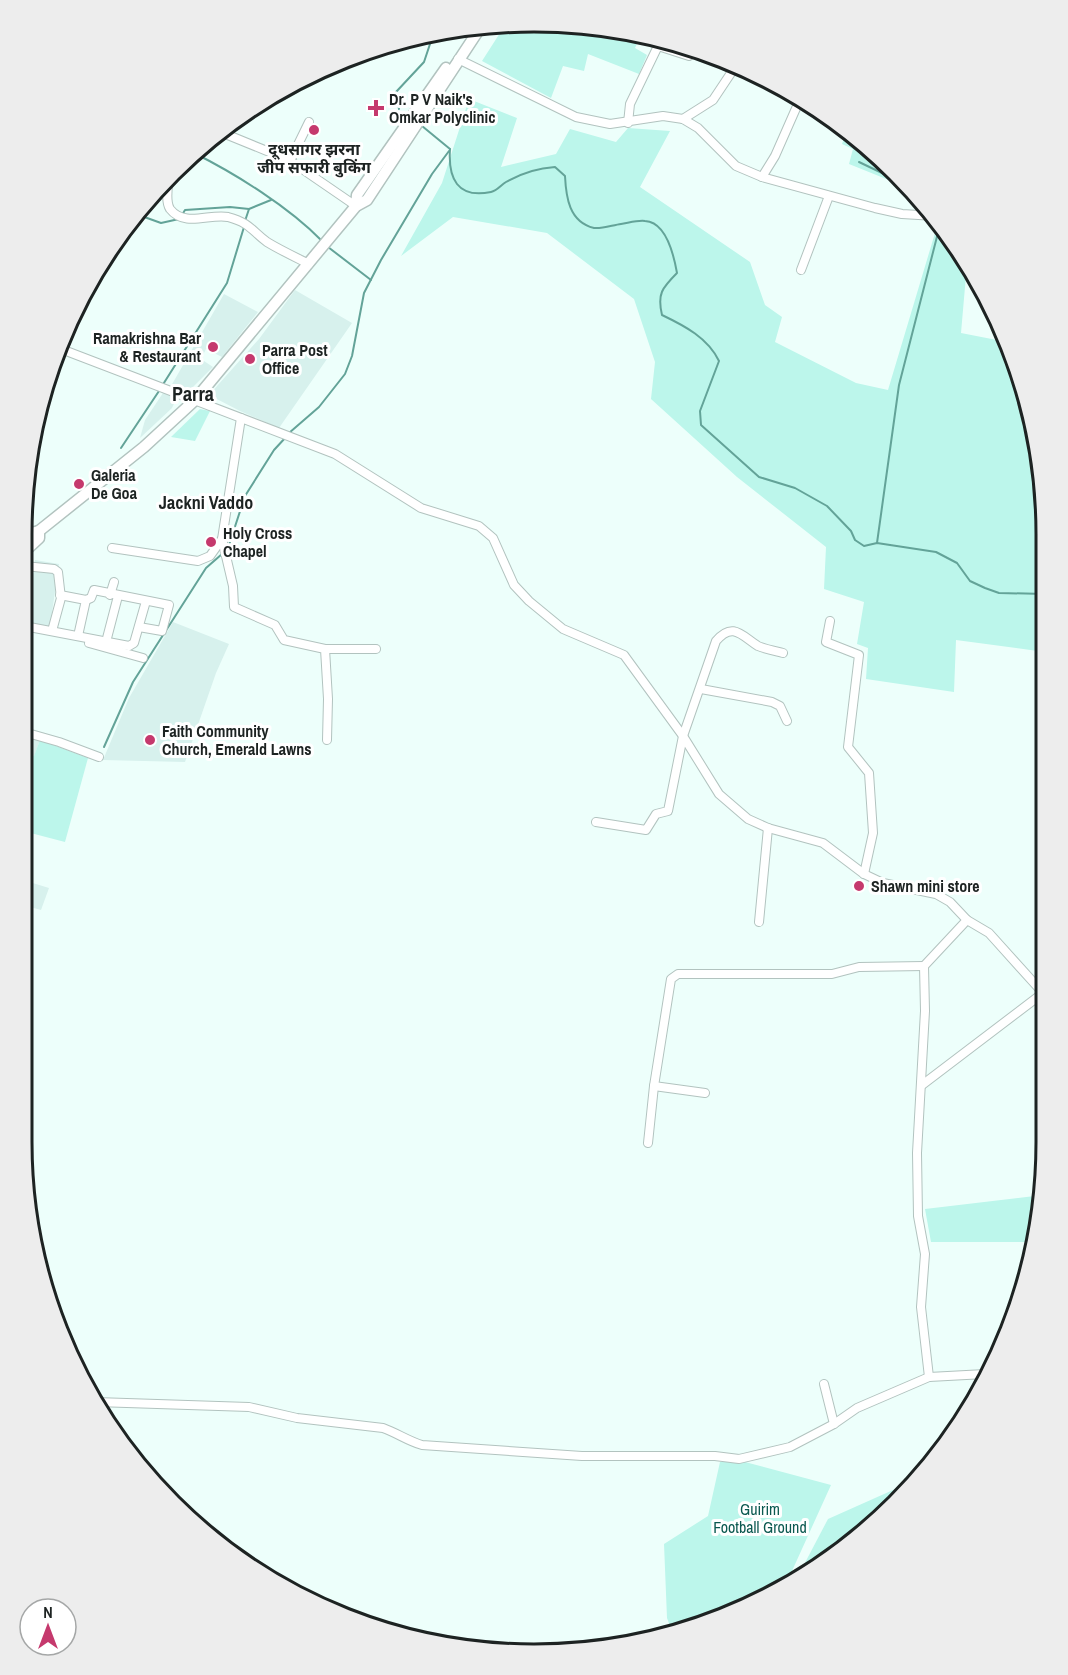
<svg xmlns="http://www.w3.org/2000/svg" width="1068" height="1675" viewBox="0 0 1068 1675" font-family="'Archivo Narrow','Noto Sans Devanagari',sans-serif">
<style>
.built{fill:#d7f1ed}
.green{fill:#bcf6eb}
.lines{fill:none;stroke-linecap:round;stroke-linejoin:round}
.stream{stroke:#63a398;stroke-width:2}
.minor-casing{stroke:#b2c3bf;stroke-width:10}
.major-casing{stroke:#b2c3bf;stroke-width:13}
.minor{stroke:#fff;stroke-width:8}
.major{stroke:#fff;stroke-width:10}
.poi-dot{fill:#c5396d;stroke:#fff;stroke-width:2}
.labels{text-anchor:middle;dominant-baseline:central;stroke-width:6;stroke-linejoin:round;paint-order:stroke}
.poi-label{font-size:16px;font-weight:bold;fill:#1d2322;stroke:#fff;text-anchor:start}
.park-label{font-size:16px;fill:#0b5950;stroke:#fff}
.neighbourhood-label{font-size:18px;font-weight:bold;fill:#1d2322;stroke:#fff}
.quarter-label{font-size:20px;font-weight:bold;fill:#1d2322;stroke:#fff}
.rim{fill:none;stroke:#1d2322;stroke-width:3}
</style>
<rect width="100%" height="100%" fill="#edfffb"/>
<!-- built -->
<g class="built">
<path d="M295,290L352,323L279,428L240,411L209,395L259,339Z"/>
<path d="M224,294L258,312L222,357L206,349L201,359L213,367L190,390L171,386Z"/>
<path d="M163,393L177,397L172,408L140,438L145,420Z"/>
<path d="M35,560L59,564L49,633L26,628Z"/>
<path d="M173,622L229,644L216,673L185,762L103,760L129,698Z"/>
<path d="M24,735L40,740L34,757L23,766Z"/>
<path d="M23,880L49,888L41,910L23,905Z"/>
</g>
<!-- green -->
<g class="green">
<path d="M507,22L601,25L641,35L635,48L647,55L639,74L588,54L584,71L563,66L551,98L482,61Z"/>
<path d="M469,99L517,118L501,167L556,154L570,129L616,142L628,128L670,131L640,187L750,262L765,305L782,317L775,342L856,383L888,390L938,223H942L967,264L961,333L1007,342L1030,402L1046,501L1045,652L956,640L954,692L866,679L868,648L857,644L864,602L824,589L826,547L737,477L651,399L655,362L634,299L547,233L453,217L401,256L442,183Z"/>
<path d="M847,130L872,148L911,189L849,164L853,149L842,144Z"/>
<path d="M200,409L210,411L195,441L171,437Z"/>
<path d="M40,740L88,758L65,842L23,831V766L26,756H34Z"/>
<path d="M1043,1195V1208L1033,1242H931L925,1209Z"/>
<path d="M720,1462H745L831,1485L787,1582L673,1634L667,1618L664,1544L708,1516Z"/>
<path d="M915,1483L819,1568L797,1578L828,1519L902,1486Z"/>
</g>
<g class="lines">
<!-- stream -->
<g class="stream">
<path d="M399,109L396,92L424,62L432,38L430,34"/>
<path d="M422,126L450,149"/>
<path d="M450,149C448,178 457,199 491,192C497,191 501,185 506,182C520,174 539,168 555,167L565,176C566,197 569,222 594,228C602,229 613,225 621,224C628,223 638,220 645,221C666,222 674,256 677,273C662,288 657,294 662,315C685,326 708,338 719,361L700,411L701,425L759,477L795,488L827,506L851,531L855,540L864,546L877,543L936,552L957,563L970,581L985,588L999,593L1045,594"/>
<path d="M194,153C236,174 289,207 322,241"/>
<path d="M859,162L905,184"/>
<path d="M136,214L161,223L179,219"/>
<path d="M182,215L185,210L230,207L249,209L271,200"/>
<path d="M245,221L249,209"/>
<path d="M328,247L371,280"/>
<path d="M162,386L227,283L244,227"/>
<path d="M289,433L319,407L345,374L352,356L364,293L381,260L432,174L449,151"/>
<path d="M121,448L159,391"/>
<path d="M877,543L899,385L941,221"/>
<path d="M228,548L245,496L274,450L286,437"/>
<path d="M104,747L133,682L206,568L222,554"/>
</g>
<defs>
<g id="minor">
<path d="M646,36L658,46L689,56"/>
<path d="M458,59L576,117L610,124L663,116L683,119L698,128L736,166L762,177L875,208L902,214L935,216"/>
<path d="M683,119L713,100L733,70L737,68L744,69"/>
<path d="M628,123L630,104L658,46L664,40"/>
<path d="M218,131L289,160L356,206"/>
<path d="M290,161L309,122"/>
<path d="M169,177C168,186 165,201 170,209C185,228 210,213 228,217C250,223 251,230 267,242C280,250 295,257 309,264"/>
<path d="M762,177L775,156L801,97"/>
<path d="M801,270L829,196"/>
<path d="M61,349L335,454L421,508L479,526L493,538L514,585L529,601L563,629L624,655L683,736L719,794L748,819L768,828L823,843L864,874L883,883L936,894L950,902L967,920L989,933L1044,994"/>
<path d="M241,418L222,539L233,586L234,607L275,625L284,640L325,649L328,699L327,740"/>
<path d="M112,548L198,561L210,556L222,539"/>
<path d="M25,566L54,569L58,572L61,598L52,631"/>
<path d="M60,595L86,600L78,636"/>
<path d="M110,595L114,582"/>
<path d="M86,600L91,598L94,590L169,605L162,631L139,627"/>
<path d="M830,621L826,642L859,655L848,747L869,773L873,833L864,874"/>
<path d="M24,626L129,646L134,643L146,601"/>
<path d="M106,642L118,596"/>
<path d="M89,643L143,658"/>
<path d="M325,649H376"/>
<path d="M701,689L772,702L780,706L787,721"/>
<path d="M24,732L59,742L99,757"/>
<path d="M596,822L646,830L656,814L668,811L683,736L716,641C733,621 742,636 758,646C765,649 775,651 783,653"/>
<path d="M759,922L768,828"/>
<path d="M922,1085L1043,993"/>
<path d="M654,1086L705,1093"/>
<path d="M648,1143L654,1086L671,979L678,974H832L859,967L924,966"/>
<path d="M929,1377L921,1307L925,1254L918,1216L917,1153L925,1011L924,966L967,920"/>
<path d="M824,1384L834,1424"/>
<path d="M96,1402L249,1407L297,1418L383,1428C397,1433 408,1441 422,1445L582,1456H715L739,1459L790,1447L834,1424L857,1408L929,1377L985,1374"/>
</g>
<g id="major">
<path d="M356,206L357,195L446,68"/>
<path d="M39,531L144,447L195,400L356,206L367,200L482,25"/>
<path d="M25,540L31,533L39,531V538L25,551"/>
</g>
</defs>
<!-- minor casing -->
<use href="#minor" class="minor-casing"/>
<!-- major casing -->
<use href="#major" class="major-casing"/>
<!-- minor -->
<use href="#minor" class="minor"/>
<!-- major -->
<use href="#major" class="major"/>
</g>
<!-- markers -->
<g class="poi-dot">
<path d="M373 99h6v6h6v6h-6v6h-6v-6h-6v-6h6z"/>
<circle cx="314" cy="130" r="6"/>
<circle cx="213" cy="347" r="6"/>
<circle cx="250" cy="359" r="6"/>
<circle cx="79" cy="484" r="6"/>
<circle cx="211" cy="542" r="6"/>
<circle cx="150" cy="740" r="6"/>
<circle cx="859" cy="886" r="6"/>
</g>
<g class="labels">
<!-- poi labels -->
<g class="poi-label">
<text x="389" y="99">Dr. P V Naik's<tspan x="389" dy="18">Omkar Polyclinic</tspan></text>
<text x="314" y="149" text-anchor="middle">दूधसागर झरना<tspan x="314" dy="18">जीप सफारी बुकिंग</tspan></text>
<text x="201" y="338" text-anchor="end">Ramakrishna Bar<tspan x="201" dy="18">&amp; Restaurant</tspan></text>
<text x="262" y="350">Parra Post<tspan x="262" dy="18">Office</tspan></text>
<text x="91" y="475">Galeria<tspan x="91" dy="18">De Goa</tspan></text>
<text x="223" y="533">Holy Cross<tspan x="223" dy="18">Chapel</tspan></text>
<text x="162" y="731">Faith Community<tspan x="162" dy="18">Church, Emerald Lawns</tspan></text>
<text x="871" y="886">Shawn mini store</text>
</g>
<!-- park labels -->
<g class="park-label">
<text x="760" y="1509">Guirim<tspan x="760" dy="18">Football Ground</tspan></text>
</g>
<!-- neighbourhood labels -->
<g class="neighbourhood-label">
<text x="206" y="502">Jackni Vaddo</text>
</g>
<!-- quarter labels -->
<g class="quarter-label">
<text x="193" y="393">Parra</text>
</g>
</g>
<!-- crop -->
<path d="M0 0H1068V1675H0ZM534 32H534A502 502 0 0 1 1036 534V1142A502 502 0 0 1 534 1644H534A502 502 0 0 1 32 1142V534A502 502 0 0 1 534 32Z" fill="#ededed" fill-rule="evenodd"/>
<path class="rim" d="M534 32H534A502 502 0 0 1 1036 534V1142A502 502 0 0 1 534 1644H534A502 502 0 0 1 32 1142V534A502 502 0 0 1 534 32Z"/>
<!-- north arrow -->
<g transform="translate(48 1627)"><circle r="28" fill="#ffffff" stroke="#a5a7a7" stroke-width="1.5"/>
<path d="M0-4.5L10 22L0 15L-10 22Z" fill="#c5396d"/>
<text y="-9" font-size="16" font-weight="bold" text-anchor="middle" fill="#1d2322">N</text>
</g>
</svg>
